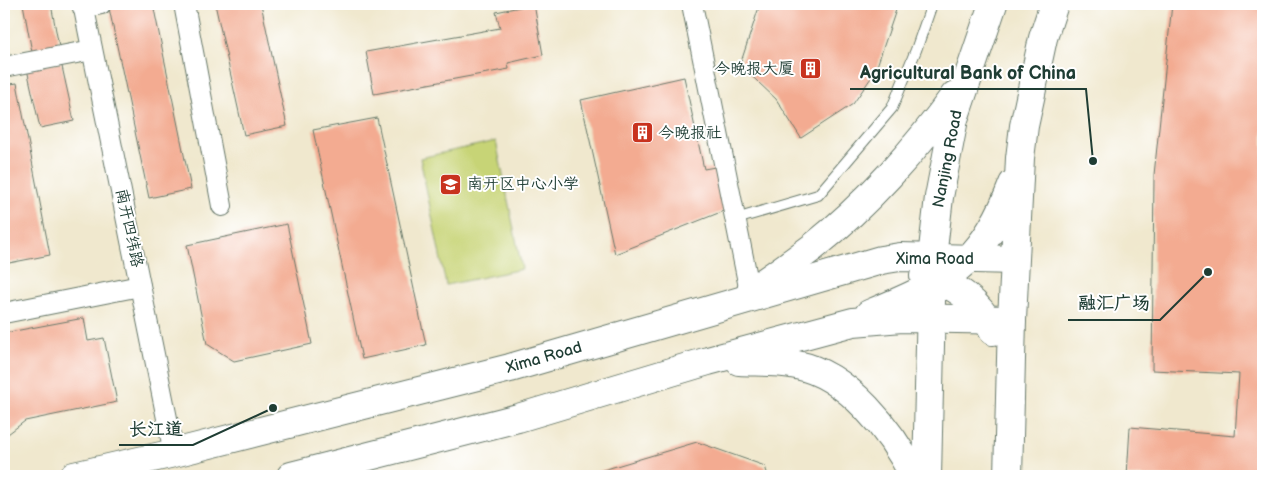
<svg xmlns="http://www.w3.org/2000/svg" width="1267" height="480" viewBox="0 0 1267 480" font-family="'Balsamiq Sans','LXGW WenKai TC',sans-serif">
<style>
.green{fill:#c7d476;stroke:#738855}
.building{fill:#f3ab91}
.lines{fill:none;stroke-linecap:round;stroke-linejoin:round}
.service-casing{stroke:#68796a;stroke-width:12}
.minor-casing{stroke:#68796a;stroke-width:22}
.primary-casing{stroke:#68796a;stroke-width:30}
.service{stroke:#fff;stroke-width:10}
.minor{stroke:#fff;stroke-width:20}
.primary{stroke:#fff;stroke-width:28}
.labels{text-anchor:middle;dominant-baseline:central;stroke-width:4;stroke-linejoin:round;paint-order:stroke}
.poi-label{font-size:16px;fill:#1f3d34;stroke:#fff;text-anchor:start}
.street-label{font-size:16px;fill:#1f3d34;stroke:#fff}
.leader{fill:none;stroke:#1f3d34;stroke-width:2}
.callout-dot{fill:#1f3d34;stroke:#fff;stroke-width:2}
.callout-label{font-size:18px;text-anchor:middle;font-weight:bold;fill:#1f3d34;stroke:#fff;stroke-width:4;stroke-linejoin:round;paint-order:stroke}
</style>
<rect width="100%" height="100%" fill="#fff"/>
<filter id="ink" filterUnits="userSpaceOnUse"><feTurbulence type="fractalNoise" baseFrequency=".02" numOctaves="2"/><feDisplacementMap in="SourceGraphic" scale="10" xChannelSelector="R" yChannelSelector="G"/><feConvolveMatrix kernelMatrix="1 2 1 2 8 2 1 2 1" color-interpolation-filters="sRGB"/></filter>
<filter id="wash" filterUnits="userSpaceOnUse"><feTurbulence type="fractalNoise" baseFrequency=".0096" numOctaves="4" result="noise"/><feDisplacementMap in="SourceGraphic" scale="20" xChannelSelector="R" yChannelSelector="G"/><feGaussianBlur stdDeviation="1.12" result="paint"/><feColorMatrix in="noise" values="0 0 0 0 0 0 0 0 0 0 0 0 0 0 0 0 0 1.4 0 .05"/><feComposite in="paint" operator="in"/></filter>
<g filter="url(#wash)">
<rect width="100%" height="100%" fill="#f0e8ce"/>
<!-- green -->
<path class="green" d="M496,141L522,269L446,285L420,158Z"/>
<g id="blocks">
<!-- building -->
<g class="building">
<path d="M23,4H51L59,47L32,52Z"/>
<path d="M129,4H153L191,189L149,198L109,8Z"/>
<path d="M215,4H261L287,126L244,135Z"/>
<path d="M534,4L543,55L508,63L509,69L374,94L366,52L500,28L496,12Z"/>
<path d="M760,4H898L875,72L853,104L801,138L776,99L740,65Z"/>
<path d="M1172,4H1263V476H1127L1130,427L1235,436L1239,374L1152,370L1154,175Z"/>
<path d="M4,31L9,54L4,55Z"/>
<path d="M61,62L74,121L40,128L27,69Z"/>
<path d="M684,77L704,169L715,167L726,210L615,254L581,100Z"/>
<path d="M17,83L50,255L4,264V85Z"/>
<path d="M377,118L426,345L362,359L313,130Z"/>
<path d="M287,224L312,344L234,361L207,344L187,245Z"/>
<path d="M84,318L88,341L104,338L117,402L25,421L4,437V333Z"/>
<path d="M697,442L765,466L768,476H583Z"/>
</g>
</g>
</g>
<g filter="url(#ink)">
<use href="#blocks" fill-opacity="0" stroke="#68796a" stroke-width="1"/>
<g class="lines">
<defs>
<path id="service" d="M736,219L818,195L892,108L916,50L932,4"/>
<g id="minor">
<path d="M83,4L174,453"/>
<path d="M184,4L222,206"/>
<path d="M692,4L750,292"/>
<path d="M83,8L101,4"/>
<path d="M4,67L92,50"/>
<path d="M4,313L140,286"/>
</g>
<g id="primary">
<path d="M924,276C955,283 980,303 993,331"/>
<path d="M751,291C772,277 793,262 813,247C865,206 917,148 955,95"/>
<path d="M869,314C903,300 940,285 967,260C989,240 1003,210 1013,184"/>
<path d="M739,361C759,362 778,361 797,365C848,375 892,432 914,476"/>
<path d="M74,476L174,453L510,368L881,260L900,257L1014,260"/>
<path d="M291,476L518,418L708,361L853,322L902,318L1012,320"/>
<path d="M927,476L932,258L939,197L954,119L993,4"/>
<path d="M1008,476L1012,320L1020,158L1024,126L1043,38L1054,4"/>
</g>
</defs>
<!-- service casing -->
<use href="#service" class="service-casing"/>
<!-- minor casing -->
<use href="#minor" class="minor-casing"/>
<!-- primary casing -->
<use href="#primary" class="primary-casing"/>
<!-- service -->
<use href="#service" class="service"/>
<!-- minor -->
<use href="#minor" class="minor"/>
<!-- primary -->
<use href="#primary" class="primary"/>
</g>
</g>
<!-- icons -->
<defs>
<symbol id="building-square" viewBox="-11 -11 22 22"><rect x="-9" y="-9" width="18" height="18" rx="4" fill="#c8321e" stroke="#fff"/><path d="M-4-6H4V6H1V3H-1V6H-4ZM-2.5-4.3h1.7v1.8h-1.7ZM.8-4.3h1.7v1.8H.8ZM-2.5-1h1.7V.8h-1.7ZM.8-1h1.7V.8H.8Z" fill="#fff"/></symbol>
<symbol id="school-square" viewBox="-11 -11 22 22"><rect x="-9" y="-9" width="18" height="18" rx="4" fill="#c8321e" stroke="#fff"/><path d="M0-5L7-2L0 1L-7-2ZM-4 1L0 2.5L4 1V4Q0 6-4 4Z" fill="#fff"/></symbol>
</defs>
<g fill-rule="evenodd">
<use href="#building-square" x="798" y="56" width="25" height="25"/>
<use href="#building-square" x="630" y="120" width="25" height="25"/>
<use href="#school-square" x="438" y="172" width="25" height="25"/>
</g>
<g class="labels">
<!-- poi labels -->
<g class="poi-label">
<text x="794" y="69" text-anchor="end">今晚报大厦</text>
<text x="658" y="133">今晚报社</text>
<text x="467" y="184">南开区中心小学</text>
</g>
<!-- street labels -->
<g class="street-label">
<text transform="translate(948 159) rotate(-79)">Nanjing Road</text>
<text transform="translate(129 228) rotate(78)">南开四纬路</text>
<text x="935" y="259">Xima Road</text>
<text transform="translate(544 358) rotate(-16)">Xima Road</text>
</g>
</g>
<!-- callouts -->
<path class="leader" d="M1093 161L1086 89H850M1208 272L1160 320H1068M273 408L193 445H119"/>
<g class="callout-dot">
<circle cx="1093" cy="161" r="5"/>
<circle cx="1208" cy="272" r="5"/>
<circle cx="273" cy="408" r="5"/>
</g>
<g class="callout-label">
<text x="968" y="79">Agricultural Bank of China</text>
<text x="1114" y="309">融汇广场</text>
<text x="156" y="435">长江道</text>
</g>
<!-- margin -->
<rect width="1267" height="480" fill="none" stroke="#fff" stroke-width="20"/>
</svg>
